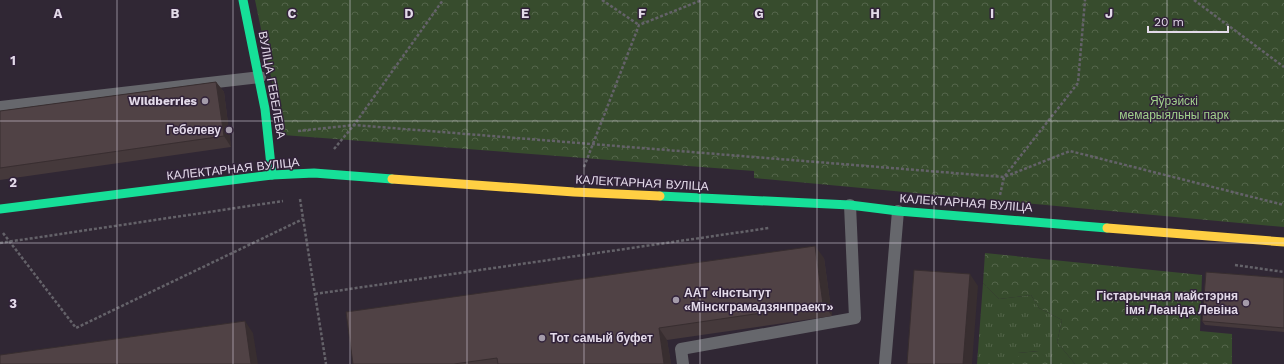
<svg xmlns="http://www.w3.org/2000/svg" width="1284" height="364" viewBox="0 0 1284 364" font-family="'Work Sans',sans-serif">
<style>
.grass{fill:url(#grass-tufts)}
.forest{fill:url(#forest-crowns)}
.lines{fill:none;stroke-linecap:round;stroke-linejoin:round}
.path{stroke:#646269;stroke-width:2.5;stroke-dasharray:3 2;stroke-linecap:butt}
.lane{stroke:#66676c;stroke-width:12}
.fast{stroke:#16e098;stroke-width:9}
.slow{stroke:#ffcf43;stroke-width:9}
.wall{fill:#45393b}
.shaded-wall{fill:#382e30}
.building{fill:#504245;stroke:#382e30}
.grid{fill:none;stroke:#e3dae9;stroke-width:1;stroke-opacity:0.55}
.poi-dot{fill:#a49baa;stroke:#312239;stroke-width:1.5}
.labels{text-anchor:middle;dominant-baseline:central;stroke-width:3;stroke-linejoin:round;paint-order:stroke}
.street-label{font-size:12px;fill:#e3dae9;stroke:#312239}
.poi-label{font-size:12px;font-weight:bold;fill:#e3dae9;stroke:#312239;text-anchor:end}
.park-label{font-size:12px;fill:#a0d08b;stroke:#312239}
.grid-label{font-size:13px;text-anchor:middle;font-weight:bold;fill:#e3dae9;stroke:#312239;stroke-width:3;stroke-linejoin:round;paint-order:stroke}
</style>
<defs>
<pattern id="grass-tufts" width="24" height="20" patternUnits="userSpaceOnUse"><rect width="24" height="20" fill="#374c2d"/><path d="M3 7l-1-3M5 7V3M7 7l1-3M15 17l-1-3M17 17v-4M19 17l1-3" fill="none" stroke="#54654b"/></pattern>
<pattern id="forest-crowns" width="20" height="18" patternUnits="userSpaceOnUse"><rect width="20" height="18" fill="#374c2d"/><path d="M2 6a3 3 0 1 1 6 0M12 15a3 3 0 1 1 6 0" fill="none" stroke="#54654b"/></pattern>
</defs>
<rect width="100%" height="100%" fill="#302734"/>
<!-- grass -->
<path class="grass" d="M983,283L999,299L1031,295L1039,308L1062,320L1057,342L1075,364H1053L1038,351L1018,353V364H977Z"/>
<!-- forest -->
<g class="forest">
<path d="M255,0H1284V227L754,178V171L283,135Z"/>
<path d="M985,253L1202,275L1200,331L1232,334V364H1075L1057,342L1062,320L1039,308L1031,295L999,299L983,283Z"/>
<path d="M1039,351L1053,364H1018V353Z"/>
</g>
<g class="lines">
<!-- path -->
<g class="path">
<path d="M602,0L639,25"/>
<path d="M1194,0L1284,67"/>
<path d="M298,131L354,125L1004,177L1070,151L1284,205"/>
<path d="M334,149L354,125L443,0"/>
<path d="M584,167L639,25L702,0"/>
<path d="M1000,195L1004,177L1078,83L1085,0"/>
<path d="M300,199L326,364"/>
<path d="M3,233L76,328L303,219"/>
<path d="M0,243L283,201"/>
<path d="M1235,265L1284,272"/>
<path d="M315,294L769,228"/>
</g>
<!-- lane -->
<g class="lane">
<path d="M0,107L260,77"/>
<path d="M683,364L681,349L855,318L850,205"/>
<path d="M885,364L898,211"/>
</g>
<!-- fast -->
<g class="fast">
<path d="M243,0L265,109L272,175"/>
<path d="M660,196L850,205L898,211L1107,228"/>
<path d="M0,209L272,175L314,173L392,179"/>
</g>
<!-- slow -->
<g class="slow">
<path d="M392,179L574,192L660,196"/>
<path d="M1107,228L1284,242"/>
</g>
</g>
<!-- wall -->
<g class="wall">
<path d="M216,82L224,92L231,147L0,180V111Z"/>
<path d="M824,258L832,316L667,340L671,364H353Z"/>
<path d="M1284,278V332L1205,325L1202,321Z"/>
</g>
<!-- shaded-wall -->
<g class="shaded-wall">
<path d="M216,82L224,92L231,147L224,136Z"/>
<path d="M815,246L824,258L832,316L823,304Z"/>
<path d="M970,274L978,286L972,364H963Z"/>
<path d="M245,321L253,333L258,364H251Z"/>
<path d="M659,328L667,340L671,364H664Z"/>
</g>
<!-- building -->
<g class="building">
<path d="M216,82L224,136L0,168V111Z"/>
<path d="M815,246L823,304L659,328L664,364H498L497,358L454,364H353L346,312Z"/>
<path d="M914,270L970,274L963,364H907Z"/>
<path d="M1206,272L1284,278V328L1202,321Z"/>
<path d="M245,321L251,364H0V355Z"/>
</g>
<!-- grid -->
<path class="grid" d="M117,0V364M233,0V364M350,0V364M467,0V364M584,0V364M700,0V364M817,0V364M934,0V364M1051,0V364M1167,0V364M0,121H1284M0,243H1284"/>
<!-- markers -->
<g class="poi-dot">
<circle cx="205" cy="101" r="4"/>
<circle cx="229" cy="130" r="4"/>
<circle cx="676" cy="300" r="4"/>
<circle cx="1246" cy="303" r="4"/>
<circle cx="542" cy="338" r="4"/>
</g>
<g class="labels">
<!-- street labels -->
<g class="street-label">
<text transform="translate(272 85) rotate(80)">ВУЛІЦА ГЕБЕЛЕВА</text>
<text transform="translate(233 169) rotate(-6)">КАЛЕКТАРНАЯ ВУЛІЦА</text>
<text transform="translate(642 183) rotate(3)">КАЛЕКТАРНАЯ ВУЛІЦА</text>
<text transform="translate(966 203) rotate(4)">КАЛЕКТАРНАЯ ВУЛІЦА</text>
</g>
<!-- poi labels -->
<g class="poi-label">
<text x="197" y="101">Wildberries</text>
<text x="221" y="130">Гебелеву</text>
<text x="684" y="293" text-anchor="start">ААТ «Інстытут<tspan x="684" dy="14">«Мінскграмадзянпраект»</tspan></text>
<text x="1238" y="296">Гістарычная майстэрня<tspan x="1238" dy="14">імя Леаніда Левіна</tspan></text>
<text x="550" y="338" text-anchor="start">Тот самый буфет</text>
</g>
<!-- park labels -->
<g class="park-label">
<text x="1174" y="101">Яўрэйскі<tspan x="1174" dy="14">мемарыяльны парк</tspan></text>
</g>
</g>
<g class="grid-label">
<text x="58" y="18">A</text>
<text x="175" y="18">B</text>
<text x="292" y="18">C</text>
<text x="409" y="18">D</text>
<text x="525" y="18">E</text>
<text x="642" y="18">F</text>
<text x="759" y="18">G</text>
<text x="875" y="18">H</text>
<text x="992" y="18">I</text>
<text x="1109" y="18">J</text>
<text x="13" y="65">1</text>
<text x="13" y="187">2</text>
<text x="13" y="308">3</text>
</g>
<!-- scale -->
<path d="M1148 26v6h80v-6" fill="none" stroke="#e3dae9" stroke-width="2"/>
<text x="1154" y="26" font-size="12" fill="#e3dae9" stroke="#312239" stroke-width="3" paint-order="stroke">20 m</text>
</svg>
